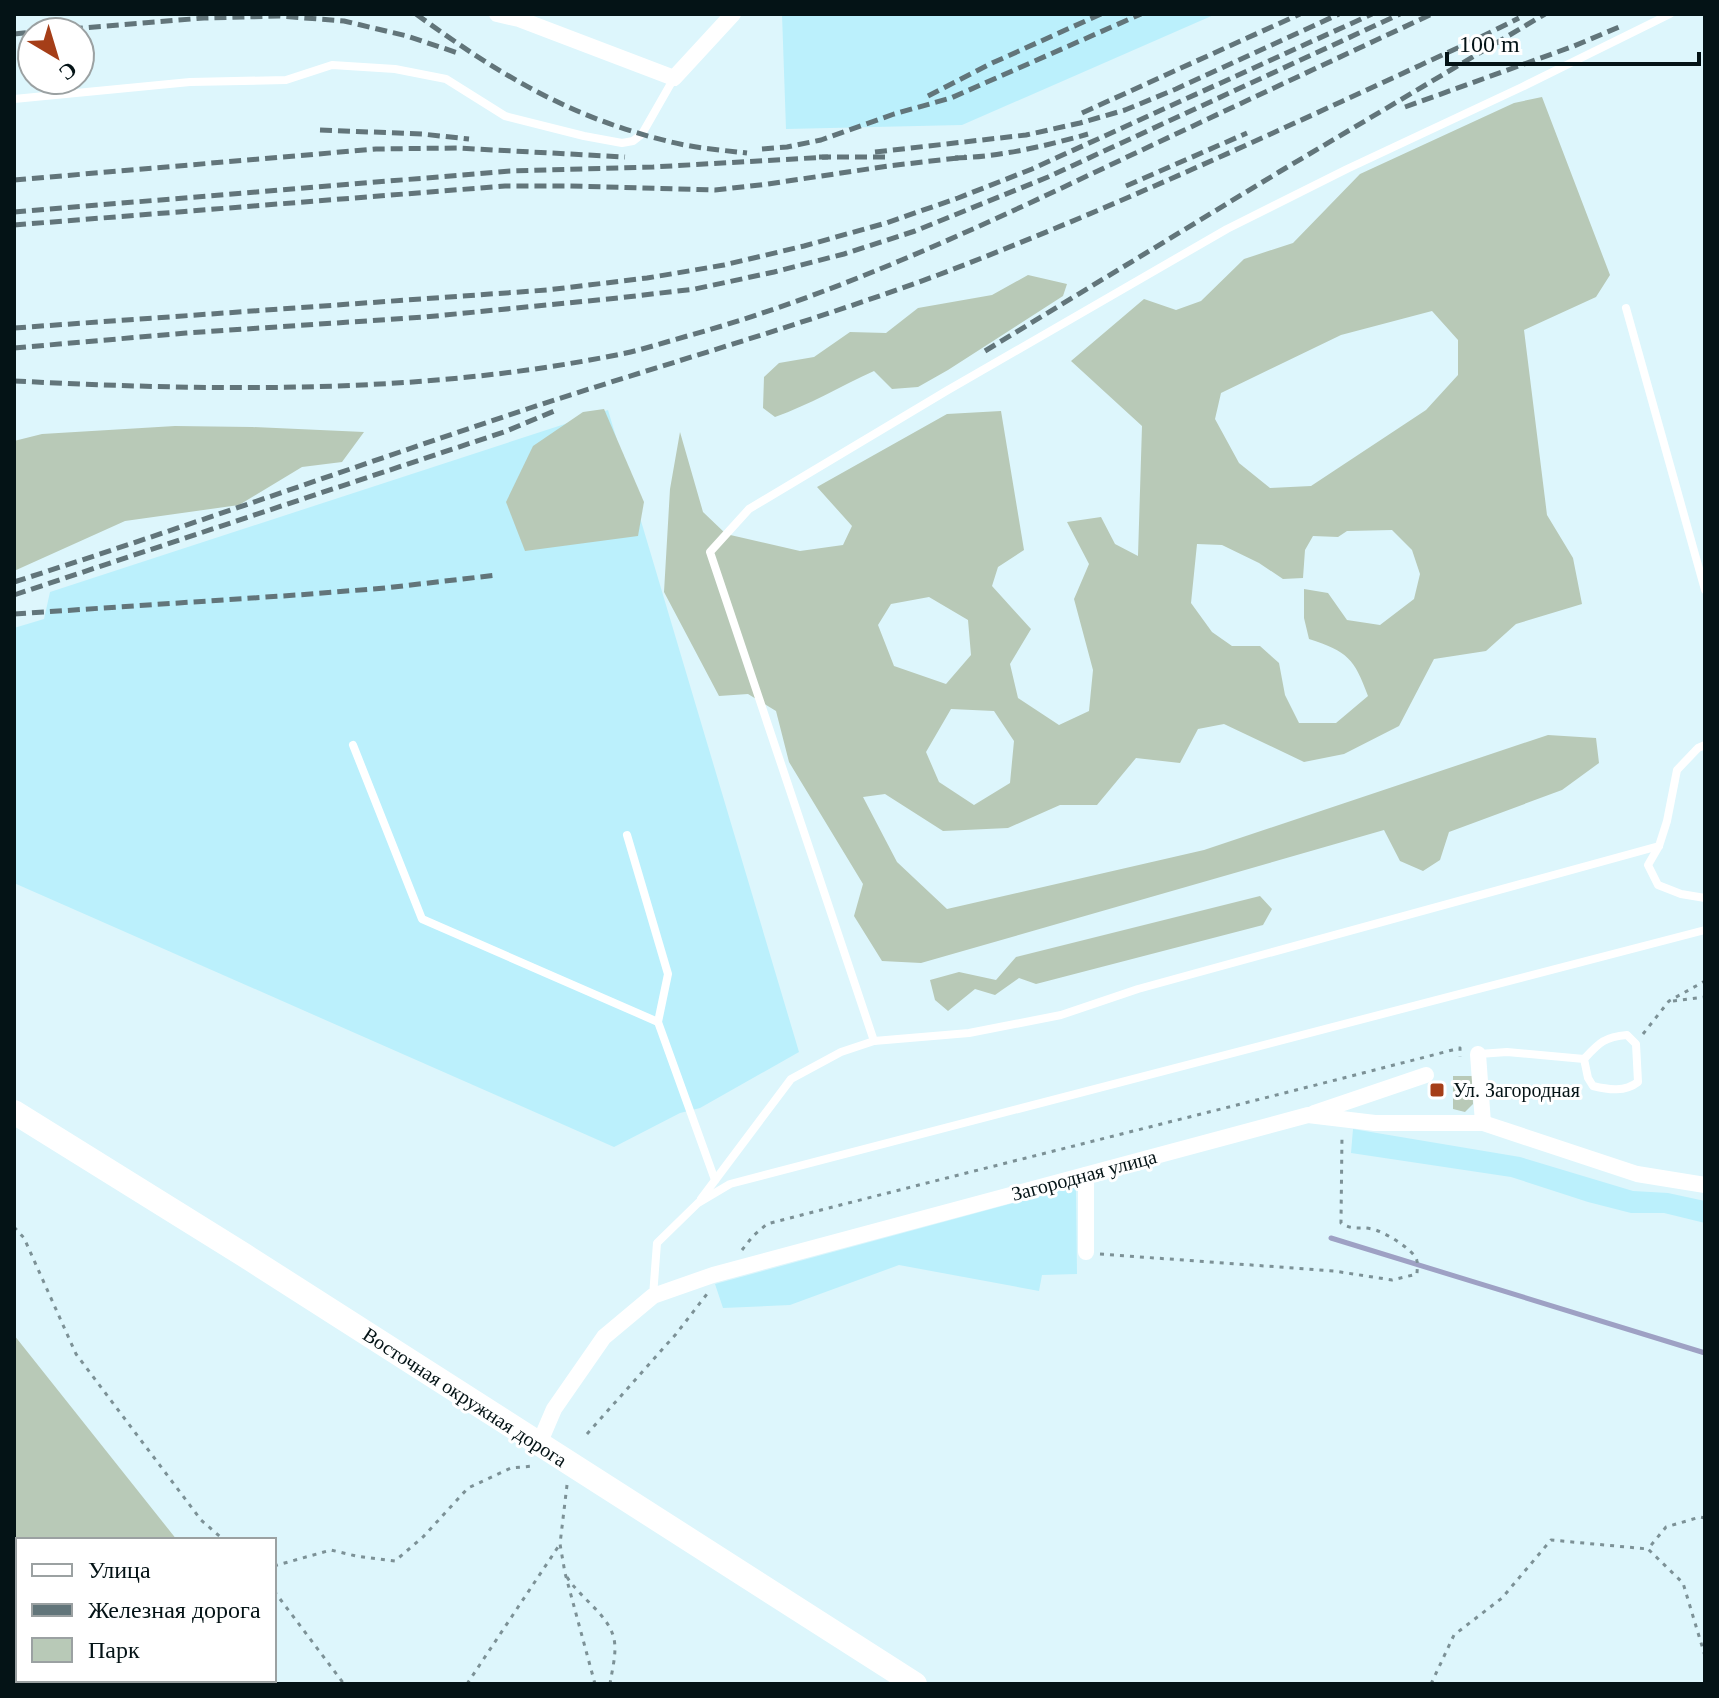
<svg xmlns="http://www.w3.org/2000/svg" width="1719" height="1698" viewBox="0 0 1719 1698" font-family="Georgia,serif">
<style>
.built{fill:#bbf0fc}
.green{fill:#b8c9b7;fill-rule:evenodd}
.lines{fill:none;stroke-linecap:round;stroke-linejoin:round}
.stream{stroke:#9ea1c4;stroke-width:5}
.path{stroke:#7c9196;stroke-width:3;stroke-dasharray:4 6;stroke-linecap:butt}
.lane{stroke:#fff;stroke-width:8}
.street{stroke:#fff;stroke-width:16}
.primary{stroke:#fff;stroke-width:24}
.rail{stroke:#62757a;stroke-width:5;stroke-dasharray:12 6;stroke-linecap:butt}
.poi-dot{fill:#a53e18;stroke:#fff;stroke-width:3}
.labels{text-anchor:middle;dominant-baseline:central;stroke-width:6;stroke-linejoin:round;paint-order:stroke}
.poi-label{font-size:20px;fill:#041316;stroke:#fff;text-anchor:start}
.street-label{font-size:20px;fill:#041316;stroke:#fff}
</style>
<rect width="100%" height="100%" fill="#ddf6fc"/>
<!-- built -->
<g class="built">
<path d="M782,14H1216L962,125L786,129Z"/>
<path d="M608,410L799,1052L700,1108L680,1113L614,1147L14,883V628L44,619L50,592Z"/>
<path d="M1353,1129L1520,1157L1633,1191L1668,1193L1705,1201V1223L1664,1213H1631L1588,1202L1511,1177L1351,1153Z"/>
<path d="M1076,1186L1077,1274L1042,1275L1039,1291L899,1265L790,1305L723,1308L715,1284Z"/>
</g>
<!-- green -->
<g class="green">
<path d="M1542,97L1610,275L1596,297L1524,330L1547,515L1573,558L1582,604L1516,624L1486,651L1434,659L1399,726L1344,754L1304,762L1224,724L1198,729L1180,763L1136,758L1097,805H1060L1008,828L943,831L885,794L863,797L897,862L947,909L1204,850L1548,735L1596,738L1599,763L1562,790L1449,832L1440,860L1423,871L1400,861L1384,830L921,963L882,961L854,916L863,884L789,762L776,711L748,694L719,696L664,592L670,489L680,432L703,512L726,534L800,551L843,545L852,526L817,487L947,414L1001,411L1024,550L998,567L992,586L1031,629L1010,664L1018,698L1059,725L1089,711L1093,670L1074,599L1089,564L1067,522L1101,517L1115,544L1138,556L1142,426L1071,361L1144,299L1176,310L1201,301L1244,259L1293,243L1360,174L1514,103ZM1432,311L1458,340V375L1426,410L1311,486L1270,488L1239,463L1215,419L1221,393L1341,335ZM1392,530L1412,550L1420,574L1414,599L1380,625L1347,620L1328,593L1304,589V618L1309,639C1348,652 1354,658 1368,696L1336,723H1299L1285,695L1279,663L1260,646H1232L1212,632L1191,603L1197,544L1222,545L1259,563L1283,579L1303,578L1305,550L1313,536L1338,537L1347,531ZM929,597L968,620L971,655L946,684L894,666L878,625L891,604ZM951,709L994,711L1014,741L1010,783L974,805L939,782L926,752Z"/>
<path d="M1028,275L1067,284L1063,296L948,370L918,387L892,389L874,371C841,386 809,405 775,417L763,408L764,377L779,363L814,357L850,332L886,333L918,308L992,295Z"/>
<path d="M604,409L644,502L638,536L525,551L506,502L533,446L583,412Z"/>
<path d="M175,426L252,427L364,432L342,462L302,467L239,505L125,521L14,571V441L42,434Z"/>
<path d="M1260,896L1272,909L1263,925L1036,984L1019,978L995,995L975,989L948,1011L935,1000L930,980L959,972L996,980L1016,957Z"/>
<path d="M1453,1076H1472L1473,1104L1465,1112L1453,1109Z"/>
<path d="M14,1335L177,1540H18V1680H261L262,1684H14Z"/>
</g>
<g class="lines">
<!-- stream -->
<path class="stream" d="M1331,1238L1705,1353"/>
<!-- path -->
<g class="path">
<path d="M1673,1001L1705,997"/>
<path d="M1643,1034L1669,1001L1705,981"/>
<path d="M14,1227L24,1238L76,1354L201,1520L224,1540"/>
<path d="M742,1250L753,1236L767,1224C998,1164 1229,1108 1460,1048V1057"/>
<path d="M1100,1254L1334,1271L1392,1280L1417,1274C1417,1270 1418,1265 1417,1261C1415,1250 1383,1231 1372,1229C1359,1226 1354,1231 1341,1223L1342,1135"/>
<path d="M587,1434L676,1334L707,1294"/>
<path d="M567,1485L560,1544L565,1573L595,1684"/>
<path d="M1705,1518L1700,1517L1666,1527L1648,1549L1683,1583L1705,1656"/>
<path d="M274,1566L331,1550L356,1556L395,1561L423,1537L468,1488L511,1468L534,1466"/>
<path d="M567,1577C580,1598 609,1615 614,1639C617,1653 612,1670 610,1684"/>
<path d="M274,1591L344,1684"/>
<path d="M467,1684L560,1544"/>
<path d="M1431,1684L1454,1635L1502,1598L1551,1540L1648,1549"/>
</g>
<!-- lane -->
<g class="lane">
<path d="M14,99L190,82L286,80L332,65L395,69L446,79L505,116L584,136L622,143L633,141L642,134L674,78"/>
<path d="M1626,308L1705,590"/>
<path d="M353,745L422,919L658,1022L715,1180"/>
<path d="M1705,745L1698,748L1677,770L1667,821L1659,846L1648,865L1658,885L1681,894L1705,898"/>
<path d="M627,835L668,974L658,1022"/>
<path d="M874,1041L710,552L749,509L948,390L1227,229L1347,169L1522,87L1670,14"/>
<path d="M1479,1054L1507,1052L1584,1059L1588,1078L1593,1086C1609,1090 1625,1092 1638,1082L1636,1044L1627,1035C1604,1037 1599,1043 1584,1059"/>
<path d="M701,1199L791,1079L841,1052L874,1041L969,1033L1061,1015L1138,989L1659,846"/>
<path d="M653,1296L657,1243L698,1203L730,1184L1705,930"/>
</g>
<!-- street -->
<g class="street">
<path d="M497,14L519,19L674,78L733,14"/>
<path d="M1478,1054L1483,1123"/>
<path d="M1314,1113L1426,1075"/>
<path d="M1086,1252V1175"/>
<path d="M539,1444L554,1409L604,1337L653,1296L713,1275L1308,1115L1375,1123H1483L1637,1174L1705,1185"/>
</g>
<!-- primary -->
<path class="primary" d="M14,1112L244,1255L915,1684"/>
<!-- rail -->
<g class="rail">
<path d="M416,14C497,73 569,117 667,141C693,148 721,150 747,153"/>
<path d="M35,32L204,18L280,16L344,21L407,36L461,54"/>
<path d="M14,34L32,32"/>
<path d="M928,96L990,64L1101,14"/>
<path d="M1405,107L1574,46L1619,27"/>
<path d="M1082,113L1300,14"/>
<path d="M320,130L422,134L469,139"/>
<path d="M762,149L787,147L821,140L894,114L951,98L1141,14"/>
<path d="M875,152L1026,135L1080,123L1125,110L1176,89L1339,14"/>
<path d="M819,157H887"/>
<path d="M955,158C999,157 1046,146 1088,134"/>
<path d="M14,180L376,149L457,148L625,157"/>
<path d="M1126,186L1247,133"/>
<path d="M14,212L510,171L653,167L828,157"/>
<path d="M14,225L505,186H569L715,190L768,184L888,166L966,157"/>
<path d="M14,328L547,290L647,278L724,265L804,246L886,223L958,198L1032,169L1372,14"/>
<path d="M14,348L186,333L425,317L618,298L695,289L774,272L844,254L915,231L1048,177L1400,14"/>
<path d="M985,351L1279,172L1545,14"/>
<path d="M14,381C217,391 425,395 626,353C648,348 669,341 691,335C820,299 945,243 1066,186C1188,128 1310,71 1432,14"/>
<path d="M14,582C186,527 356,466 527,409C664,364 803,325 938,275C1122,205 1299,121 1477,39L1519,18"/>
<path d="M14,595L504,432L559,409"/>
<path d="M14,614L297,595L385,588L497,575"/>
</g>
</g>
<!-- markers -->
<rect class="poi-dot" x="1429" y="1082" width="16" height="16" rx="4"/>
<g class="labels">
<!-- poi labels -->
<g class="poi-label">
<text x="1453" y="1090">Ул. Загородная</text>
</g>
<!-- street labels -->
<g class="street-label">
<text transform="translate(1084 1175) rotate(-15)">Загородная улица</text>
<text transform="translate(465 1397) rotate(33)">Восточная окружная дорога</text>
</g>
</g>
<!-- border -->
<rect width="1719" height="1698" fill="none" stroke="#041316" stroke-width="32"/>
<!-- legend -->
<rect x="16" y="1538" width="260" height="144" fill="#ffffff" stroke="#9ba1a2" stroke-width="2"/>
<rect x="32" y="1564" width="40" height="12" fill="#ffffff" stroke="#9ba1a2" stroke-width="2"/>
<text x="88" y="1578" font-size="24" fill="#041316">Улица</text>
<rect x="32" y="1604" width="40" height="12" fill="#62757a" stroke="#9ba1a2" stroke-width="2"/>
<text x="88" y="1618" font-size="24" fill="#041316">Железная дорога</text>
<rect x="32" y="1638" width="40" height="24" fill="#b8c9b7" stroke="#9ba1a2" stroke-width="2"/>
<text x="88" y="1658" font-size="24" fill="#041316">Парк</text>
<!-- north arrow -->
<g transform="translate(56 56) rotate(142)"><circle r="38" fill="#ffffff" stroke="#9ba1a2" stroke-width="2"/>
<path d="M0-6L14 30L0 20L-14 30Z" fill="#a53e18"/>
<text y="-12" font-size="22" font-weight="bold" text-anchor="middle" fill="#041316">С</text>
</g>
<!-- scale -->
<path d="M1447 52v12h252v-12" fill="none" stroke="#041316" stroke-width="4"/>
<text x="1459" y="52" font-size="24" fill="#041316" stroke="#ffffff" stroke-width="6" paint-order="stroke">100 m</text>
</svg>
